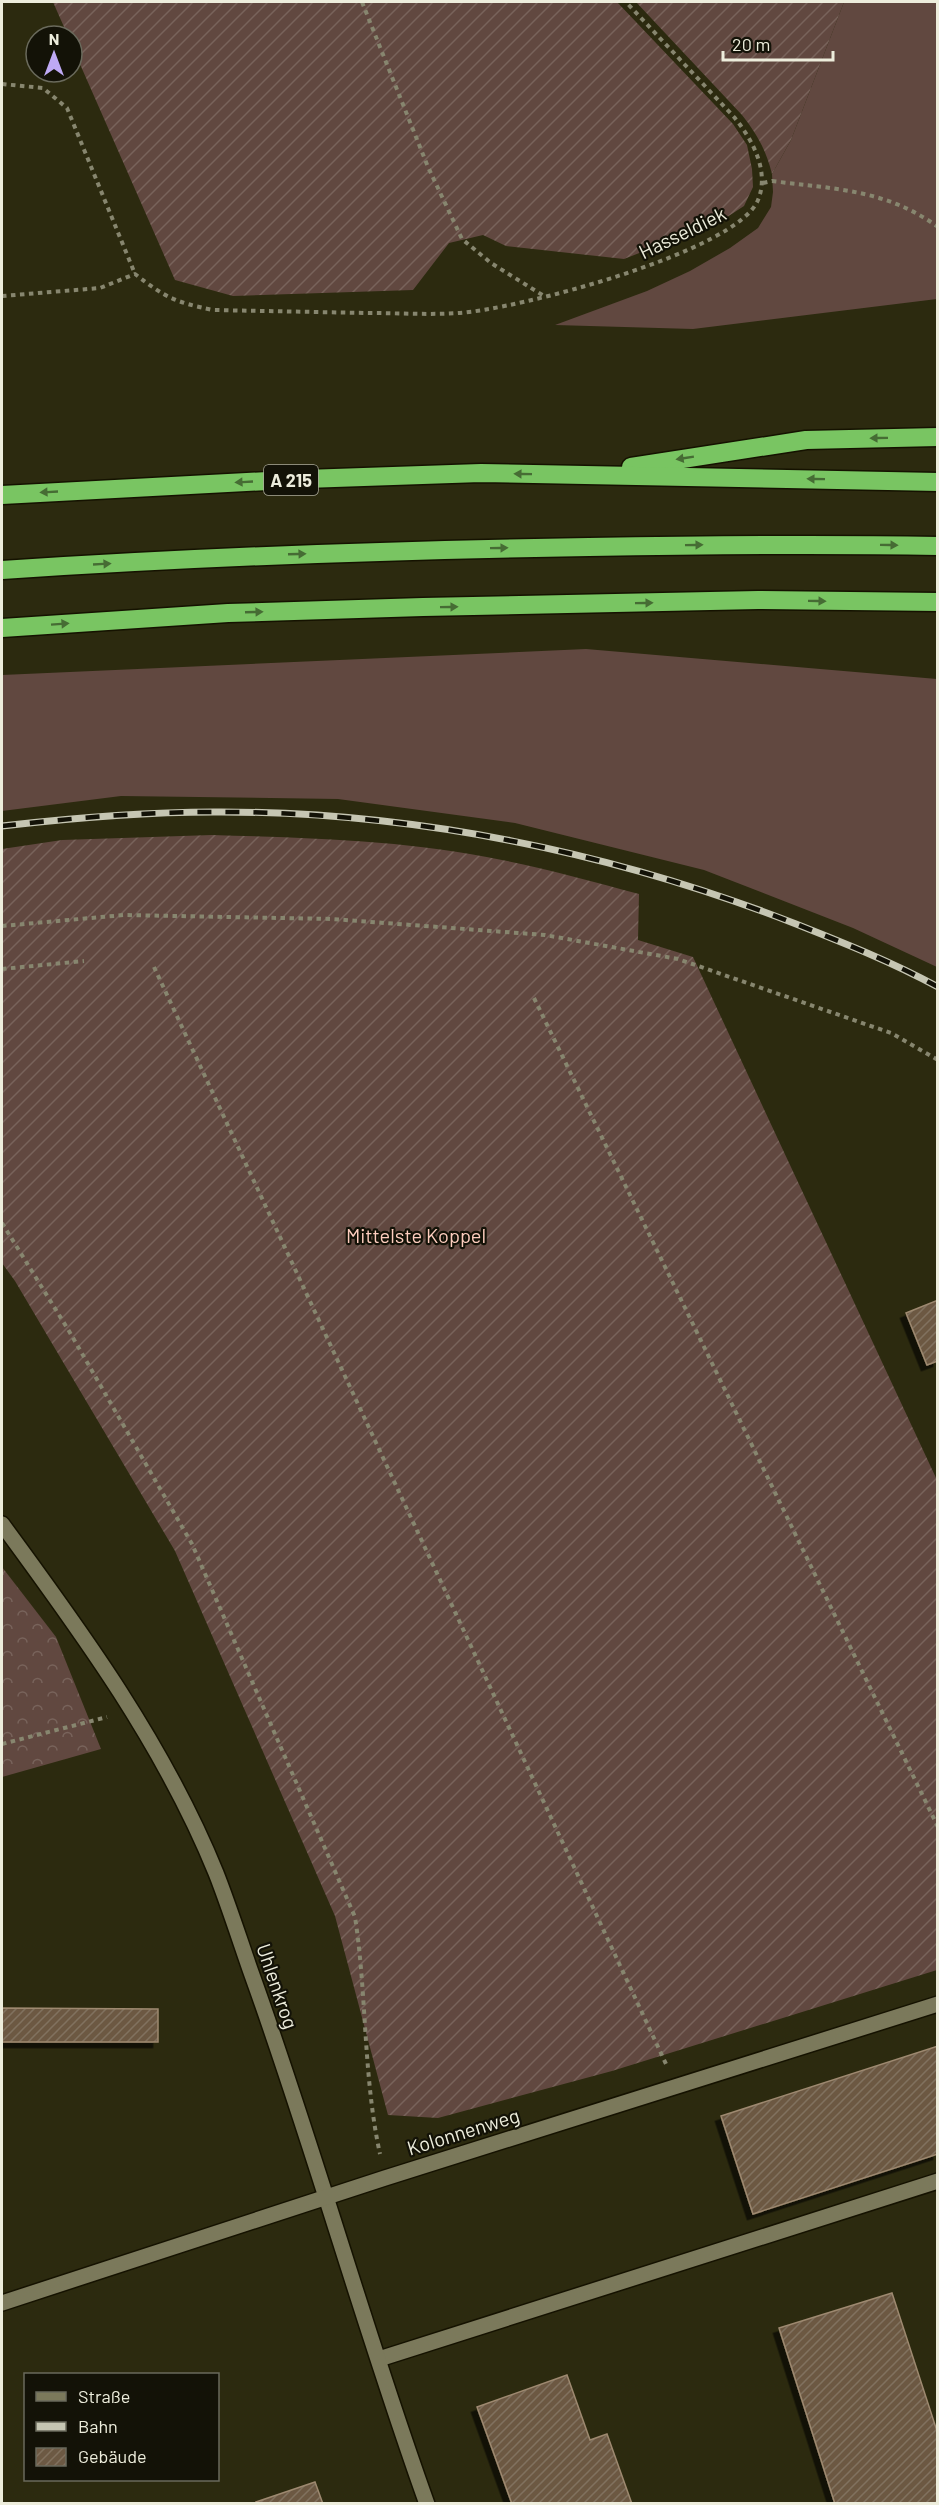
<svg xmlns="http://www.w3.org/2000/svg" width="939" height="2505" viewBox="0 0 939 2505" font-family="Barlow,sans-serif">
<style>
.grass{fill:#614840}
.forest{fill:url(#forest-crowns)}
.garden{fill:url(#garden-furrows)}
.building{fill:url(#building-hatch);stroke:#9e8970;stroke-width:1.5;filter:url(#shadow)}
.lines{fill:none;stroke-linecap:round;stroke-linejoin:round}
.lane-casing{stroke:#151200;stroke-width:18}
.street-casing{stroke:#151200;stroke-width:18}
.highway-casing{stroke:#151200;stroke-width:21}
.path{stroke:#87866f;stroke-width:4;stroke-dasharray:4.5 4.5;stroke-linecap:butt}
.lane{stroke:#7b795b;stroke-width:15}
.street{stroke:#7b795b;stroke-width:15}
.highway{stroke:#79c562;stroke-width:18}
.rail-casing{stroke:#c6c6b3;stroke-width:7}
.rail{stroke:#131207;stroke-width:4.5;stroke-dasharray:14;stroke-linecap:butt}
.oneway{fill:#466c34}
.labels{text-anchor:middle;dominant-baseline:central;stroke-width:4.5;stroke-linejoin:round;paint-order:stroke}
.shield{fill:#131207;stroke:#acab9c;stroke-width:1.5}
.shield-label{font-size:18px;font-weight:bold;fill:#ededdc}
.street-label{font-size:20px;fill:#ededdc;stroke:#131207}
.park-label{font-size:20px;fill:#fecebf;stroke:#131207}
</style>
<defs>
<pattern id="forest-crowns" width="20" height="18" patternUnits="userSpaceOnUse" patternTransform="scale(1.5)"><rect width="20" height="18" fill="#614840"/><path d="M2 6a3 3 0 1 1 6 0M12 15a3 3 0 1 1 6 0" fill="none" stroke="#78635b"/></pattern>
<pattern id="garden-furrows" width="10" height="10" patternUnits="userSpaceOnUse" patternTransform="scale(1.5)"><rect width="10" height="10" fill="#614840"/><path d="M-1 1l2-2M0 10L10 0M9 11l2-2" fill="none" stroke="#78635b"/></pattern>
<pattern id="building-hatch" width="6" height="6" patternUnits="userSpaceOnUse" patternTransform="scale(1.5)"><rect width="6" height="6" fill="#6c5943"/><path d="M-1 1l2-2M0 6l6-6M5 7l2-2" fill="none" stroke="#81715e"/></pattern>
<filter id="shadow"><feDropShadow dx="-5.5" dy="5.5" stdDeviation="0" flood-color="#0009"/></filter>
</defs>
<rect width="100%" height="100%" fill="#2c2a0f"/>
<!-- grass -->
<g class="grass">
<path d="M844,2H937V299L693,329L555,325L647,291L690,271L730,248L758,228L771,207L773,192L772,174L791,140Z"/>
<path d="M586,649L937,679V967L853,928L704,870L515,823L338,799L121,796L2,811V675Z"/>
</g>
<!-- forest -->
<path class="forest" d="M2,1567L56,1637L101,1749L2,1777Z"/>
<!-- garden -->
<g class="garden">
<path d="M53,2H617L733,124L747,145L752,169L753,187L744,206L721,221L624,259L506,246L483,235L449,243L413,290L233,296L175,280L72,46V36H68Z"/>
<path d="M636,2H844L791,140L772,174C766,150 757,134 742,115Z"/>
<path d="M212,835C308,838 407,840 502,860C548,869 594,882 639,894L638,940L693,957L937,1480V1970L612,2071L438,2118L388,2115L335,1916L175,1551L15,1281L2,1263V849L62,840Z"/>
</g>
<!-- building -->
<g class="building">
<path d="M938,1300V1361L927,1365L906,1313Z"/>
<path d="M2,2008L158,2009V2042H2Z"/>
<path d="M938,2046V2154L753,2214L721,2116Z"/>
<path d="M892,2293L938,2434V2504H835L779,2328Z"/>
<path d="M567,2375L590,2440L607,2434L632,2504H512L477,2407Z"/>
<path d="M315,2482L323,2504H257L256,2502Z"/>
</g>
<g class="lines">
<defs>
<path id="lane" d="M379,2359L938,2181"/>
<g id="street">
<path d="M2,1524C83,1634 164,1745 216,1873C229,1906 240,1941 252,1975C315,2150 364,2329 427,2504"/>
<path d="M2,2303L385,2178L938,2004"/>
</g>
<g id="highway">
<path d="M631,467L806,440L938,437"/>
<path d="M2,495L305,479L481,473L938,482"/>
<path d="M2,570C197,557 393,550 589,547C705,545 821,544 938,546"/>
<path d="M2,628L228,613L423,607L758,600L938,602"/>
</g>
</defs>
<!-- lane casing -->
<use href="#lane" class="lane-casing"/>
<!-- street casing -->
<use href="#street" class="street-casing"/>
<!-- highway casing -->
<use href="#highway" class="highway-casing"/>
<!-- path -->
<g class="path">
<path d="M362,2L428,167L462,239L491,263L544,296"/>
<path d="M2,84L43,88L67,108L135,274"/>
<path d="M763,183L772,181C833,189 886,189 938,227"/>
<path d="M2,296L100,288L135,274C166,298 175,302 213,310C265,311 316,312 368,313C398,313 428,315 458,313C515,310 737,252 758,200C770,171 752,139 734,117L626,2"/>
<path d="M2,926L124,915L332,919L545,935L678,959L891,1033L938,1060"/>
<path d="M154,967L666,2064"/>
<path d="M2,969L84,961"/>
<path d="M534,998L938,1827"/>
<path d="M2,1223L69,1331L192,1544L355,1917C367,1995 363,2076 380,2154"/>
<path d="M2,1744L107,1717"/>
</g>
<!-- lane -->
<use href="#lane" class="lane"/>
<!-- street -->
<use href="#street" class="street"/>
<!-- highway -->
<use href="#highway" class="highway"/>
<defs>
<path id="rail" d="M2,826C72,818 143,812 214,812C412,811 612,852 796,924C844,943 892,962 938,987"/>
</defs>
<!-- rail casing -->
<use href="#rail" class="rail-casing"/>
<!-- rail -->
<use href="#rail" class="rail"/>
</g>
<!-- one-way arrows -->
<defs><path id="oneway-solid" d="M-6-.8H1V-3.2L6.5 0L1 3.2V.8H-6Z" transform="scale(1.5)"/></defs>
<g class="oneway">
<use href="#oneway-solid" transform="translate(879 438) rotate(179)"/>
<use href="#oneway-solid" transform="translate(685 458) rotate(171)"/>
<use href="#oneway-solid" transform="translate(523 474) rotate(-179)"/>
<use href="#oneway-solid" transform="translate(816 479) rotate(-179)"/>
<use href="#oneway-solid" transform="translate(244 482) rotate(177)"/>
<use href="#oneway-solid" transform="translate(49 492) rotate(177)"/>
<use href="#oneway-solid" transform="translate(694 545) rotate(-1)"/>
<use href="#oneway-solid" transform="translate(889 545) rotate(1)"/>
<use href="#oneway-solid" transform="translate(499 548) rotate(-1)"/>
<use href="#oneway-solid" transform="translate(297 554) rotate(-2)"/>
<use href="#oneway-solid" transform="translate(102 564) rotate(-3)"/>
<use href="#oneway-solid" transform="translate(817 601) rotate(1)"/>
<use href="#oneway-solid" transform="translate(644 603) rotate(-1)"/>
<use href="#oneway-solid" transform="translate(449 607) rotate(-1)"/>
<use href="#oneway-solid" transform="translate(254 612) rotate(-2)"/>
<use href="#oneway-solid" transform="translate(60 624) rotate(-4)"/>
</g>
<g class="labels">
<!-- shield labels -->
<rect class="shield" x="264" y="465" width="54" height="30" rx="4.5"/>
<g class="shield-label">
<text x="291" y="480">A 215</text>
</g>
<!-- street labels -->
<g class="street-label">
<text transform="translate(682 232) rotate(-26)">Hasseldiek</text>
<text transform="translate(278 1986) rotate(71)">Uhlenkrog</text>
<text transform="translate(463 2131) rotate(-17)">Kolonnenweg</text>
</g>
<!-- park labels -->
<g class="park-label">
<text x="416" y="1235">Mittelste Koppel</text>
</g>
</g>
<!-- border -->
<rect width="939" height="2505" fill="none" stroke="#ededdc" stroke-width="6"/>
<!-- legend -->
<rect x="24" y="2373" width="195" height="108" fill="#131207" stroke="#6a6a5c" stroke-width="1.5"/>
<rect x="36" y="2392" width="30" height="9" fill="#7b795b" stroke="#6a6a5c" stroke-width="1.5"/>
<text x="78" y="2403" font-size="18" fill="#ededdc">Straße</text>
<rect x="36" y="2422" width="30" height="9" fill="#c6c6b3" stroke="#6a6a5c" stroke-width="1.5"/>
<text x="78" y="2433" font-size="18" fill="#ededdc">Bahn</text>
<rect x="36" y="2448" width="30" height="18" fill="url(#building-hatch)" stroke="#6a6a5c" stroke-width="1.5"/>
<text x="78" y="2463" font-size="18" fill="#ededdc">Gebäude</text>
<!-- north arrow -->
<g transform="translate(54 54)"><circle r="28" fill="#131207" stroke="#6a6a5c" stroke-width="1.5"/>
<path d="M0-4.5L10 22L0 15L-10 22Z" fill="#bea9f4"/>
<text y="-9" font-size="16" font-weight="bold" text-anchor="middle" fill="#ededdc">N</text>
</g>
<!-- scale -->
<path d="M723 51v9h110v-9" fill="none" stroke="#ededdc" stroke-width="3"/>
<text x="732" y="51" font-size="18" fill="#ededdc" stroke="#131207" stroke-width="4.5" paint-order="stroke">20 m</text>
</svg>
